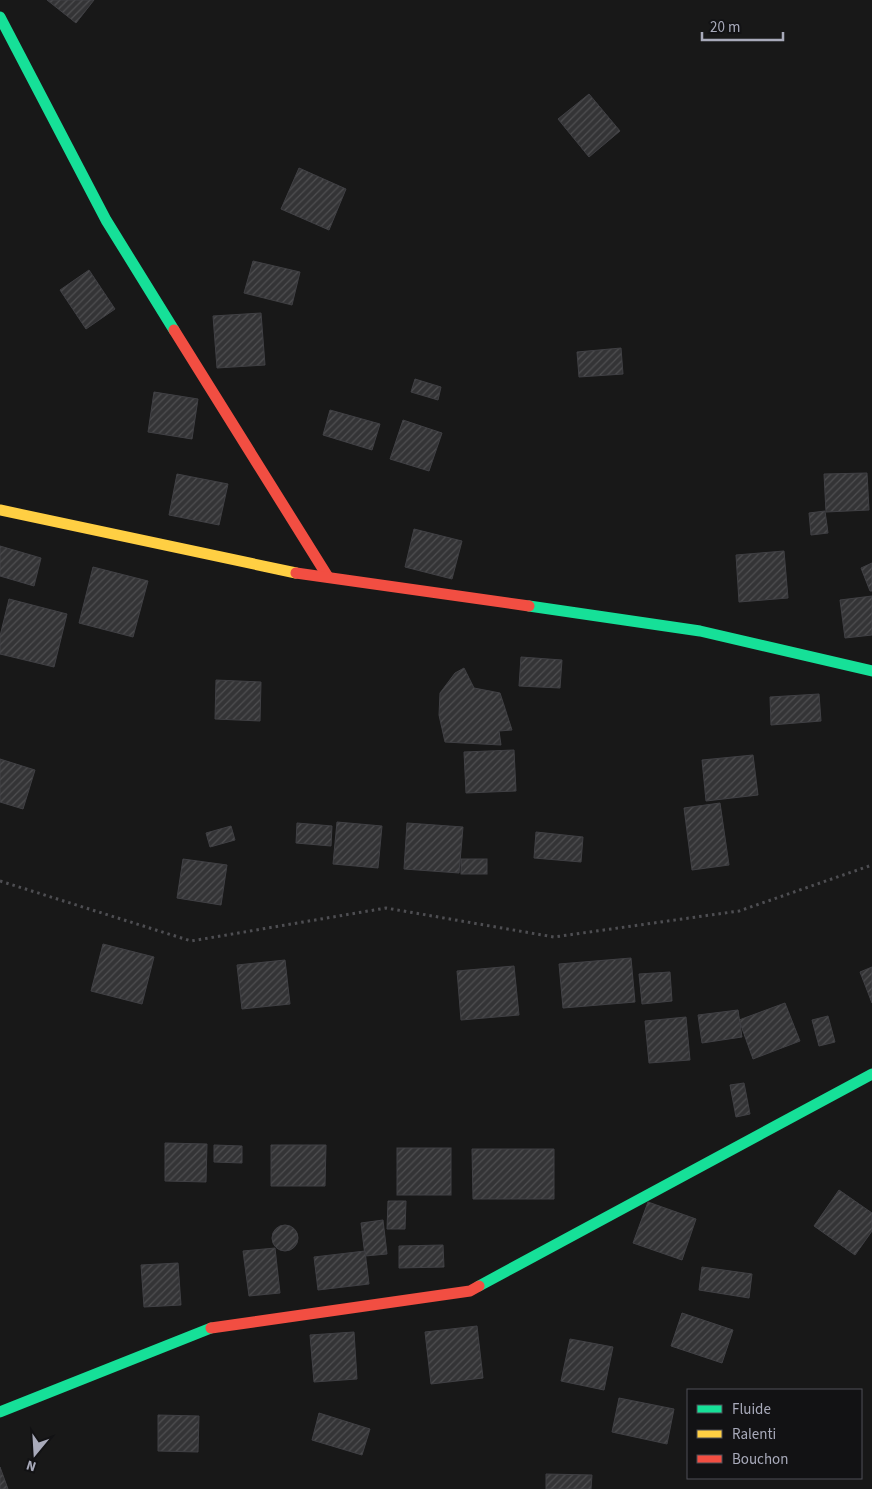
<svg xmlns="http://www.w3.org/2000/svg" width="872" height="1489" viewBox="0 0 872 1489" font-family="'Source Sans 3',sans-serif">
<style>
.building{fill:url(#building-hatch);stroke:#404044}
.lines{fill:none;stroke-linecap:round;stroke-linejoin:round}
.path{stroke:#4e4e52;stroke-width:3;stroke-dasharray:2.5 4;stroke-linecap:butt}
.fast{stroke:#16e098;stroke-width:11}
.slow{stroke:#ffcf43;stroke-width:11}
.jam{stroke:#f24e42;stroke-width:11}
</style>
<defs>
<pattern id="building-hatch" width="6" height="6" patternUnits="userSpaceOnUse" patternTransform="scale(1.25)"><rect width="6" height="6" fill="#343436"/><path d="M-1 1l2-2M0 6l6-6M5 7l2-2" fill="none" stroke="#4f4f51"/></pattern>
</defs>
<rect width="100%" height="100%" fill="#181818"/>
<!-- building -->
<g class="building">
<path d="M47,0H94L76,23Z"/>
<path d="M589,94L620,131L589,157L558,119Z"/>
<path d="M299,168L346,189L329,230L281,209Z"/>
<path d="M253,261L300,272L292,305L244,293Z"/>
<path d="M89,270L115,309L86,329L60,290Z"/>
<path d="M261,313L265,365L217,368L213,316Z"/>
<path d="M621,348L623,374L579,377L577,352Z"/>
<path d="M415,379L441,387L438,400L411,392Z"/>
<path d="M154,392L198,399L192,439L148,432Z"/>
<path d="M330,410L380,424L372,450L323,435Z"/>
<path d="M403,420L442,433L429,471L390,459Z"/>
<path d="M867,473L869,510L826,512L824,474Z"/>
<path d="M177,474L228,484L219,525L169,515Z"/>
<path d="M825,511L828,533L811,535L809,513Z"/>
<path d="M414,529L462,541L452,579L405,567Z"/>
<path d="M0,546L41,558L34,586L0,576Z"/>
<path d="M784,551L788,598L739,602L736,555Z"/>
<path d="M872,563V591H870L861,568Z"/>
<path d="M93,567L148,581L133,637L79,623Z"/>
<path d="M872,596V635L845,638L840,600Z"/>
<path d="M9,599L67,614L54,667L0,654V636Z"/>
<path d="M521,657L562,660L560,688L519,686Z"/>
<path d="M464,668L474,688L500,693L512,730L499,731L501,745L445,742L439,715L440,693L455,673Z"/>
<path d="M216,680L261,682L260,721L215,719Z"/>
<path d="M819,694L821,721L771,725L770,697Z"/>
<path d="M514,750L516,791L466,793L464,752Z"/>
<path d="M753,755L758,795L706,801L702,760Z"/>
<path d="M0,759L35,770L23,809L0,802Z"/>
<path d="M720,803L729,865L692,870L684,808Z"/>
<path d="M337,822L382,826L378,868L333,864Z"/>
<path d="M297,823L332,826L331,846L296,843Z"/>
<path d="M407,823L463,827L459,873L404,869Z"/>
<path d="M231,826L235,840L210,847L206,833Z"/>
<path d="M536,832L583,837L581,862L534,858Z"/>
<path d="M183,859L227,865L221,905L177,898Z"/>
<rect x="461" y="859" width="26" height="15"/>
<path d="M103,944L154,957L142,1004L91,991Z"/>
<path d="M631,958L635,1002L563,1008L559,964Z"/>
<path d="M285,960L290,1004L242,1009L237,965Z"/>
<path d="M514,966L519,1015L461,1020L457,971Z"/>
<path d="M872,967V1003L860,972Z"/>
<path d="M670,972L672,1001L642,1004L639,974Z"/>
<path d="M785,1003L800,1041L753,1059L739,1020Z"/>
<path d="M738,1010L742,1037L702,1043L698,1015Z"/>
<path d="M828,1016L835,1042L819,1046L812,1020Z"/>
<path d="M686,1017L690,1060L649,1063L645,1021Z"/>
<path d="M744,1083L750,1114L736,1117L730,1085Z"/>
<path d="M165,1143L207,1144L206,1182L165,1181Z"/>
<path d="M214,1145L242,1146V1163L214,1162Z"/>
<path d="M271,1145H326L325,1186H271Z"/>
<rect x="397" y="1148" width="54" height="47"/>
<path d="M472,1149H554V1199H473Z"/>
<path d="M839,1190L872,1213V1231L855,1255L814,1226Z"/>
<path d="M388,1201H406L405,1229H387Z"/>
<path d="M648,1202L696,1219L682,1260L633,1243Z"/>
<path d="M383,1220L387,1254L365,1256L361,1223Z"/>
<circle cx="285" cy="1238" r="13"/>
<path d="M443,1245L444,1267L399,1268V1246Z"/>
<path d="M275,1248L280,1293L249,1296L243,1251Z"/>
<path d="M365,1251L369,1284L318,1290L314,1257Z"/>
<path d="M178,1263L181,1305L144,1307L141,1265Z"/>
<path d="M702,1267L752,1274L749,1298L699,1290Z"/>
<path d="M682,1313L733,1330L722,1363L671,1346Z"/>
<path d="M477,1326L483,1378L431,1384L425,1332Z"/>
<path d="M354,1332L357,1379L314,1382L310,1335Z"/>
<path d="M570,1339L613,1347L604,1390L561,1381Z"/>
<path d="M619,1398L674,1409L667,1444L612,1432Z"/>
<path d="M319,1413L370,1429L362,1455L312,1440Z"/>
<path d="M158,1415L199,1416L198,1452L158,1451Z"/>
<path d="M0,1467L8,1489H0Z"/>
<path d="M546,1474L592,1475L591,1489H546Z"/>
</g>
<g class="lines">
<!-- path -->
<path class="path" d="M0,881L191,941L386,908L554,937L739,911L872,865"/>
<!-- fast -->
<g class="fast">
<path d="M0,17L106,220L174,330"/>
<path d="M529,606L700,631L872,671"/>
<path d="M479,1286L872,1074"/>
<path d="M0,1412L211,1328"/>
</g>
<!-- slow -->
<path class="slow" d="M0,510L296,573"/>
<!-- jam -->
<g class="jam">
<path d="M174,330L328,577"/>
<path d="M296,573L529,606"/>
<path d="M211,1328L470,1291L479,1286"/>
</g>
</g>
<!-- legend -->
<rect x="687" y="1389" width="175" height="90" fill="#121214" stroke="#4e4f56"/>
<rect x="697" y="1405" width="25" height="8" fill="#16e098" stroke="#4e4f56"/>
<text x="732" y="1414" font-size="15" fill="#a8aaba">Fluide</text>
<rect x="697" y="1430" width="25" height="8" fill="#ffcf43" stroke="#4e4f56"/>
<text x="732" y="1439" font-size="15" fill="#a8aaba">Ralenti</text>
<rect x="697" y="1455" width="25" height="8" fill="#f24e42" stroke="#4e4f56"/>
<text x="732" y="1464" font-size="15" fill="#a8aaba">Bouchon</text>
<!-- north arrow -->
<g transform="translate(35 1454) rotate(198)" stroke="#121214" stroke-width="4" paint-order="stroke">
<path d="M0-4L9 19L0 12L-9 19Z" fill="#a8aaba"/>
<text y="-8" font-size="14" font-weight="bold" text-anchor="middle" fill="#a8aaba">N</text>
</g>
<!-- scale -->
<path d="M702 32v8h81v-8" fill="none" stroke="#a8aaba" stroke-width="2.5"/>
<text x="710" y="32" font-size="15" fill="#a8aaba" stroke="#121214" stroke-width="4" paint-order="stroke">20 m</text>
</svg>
